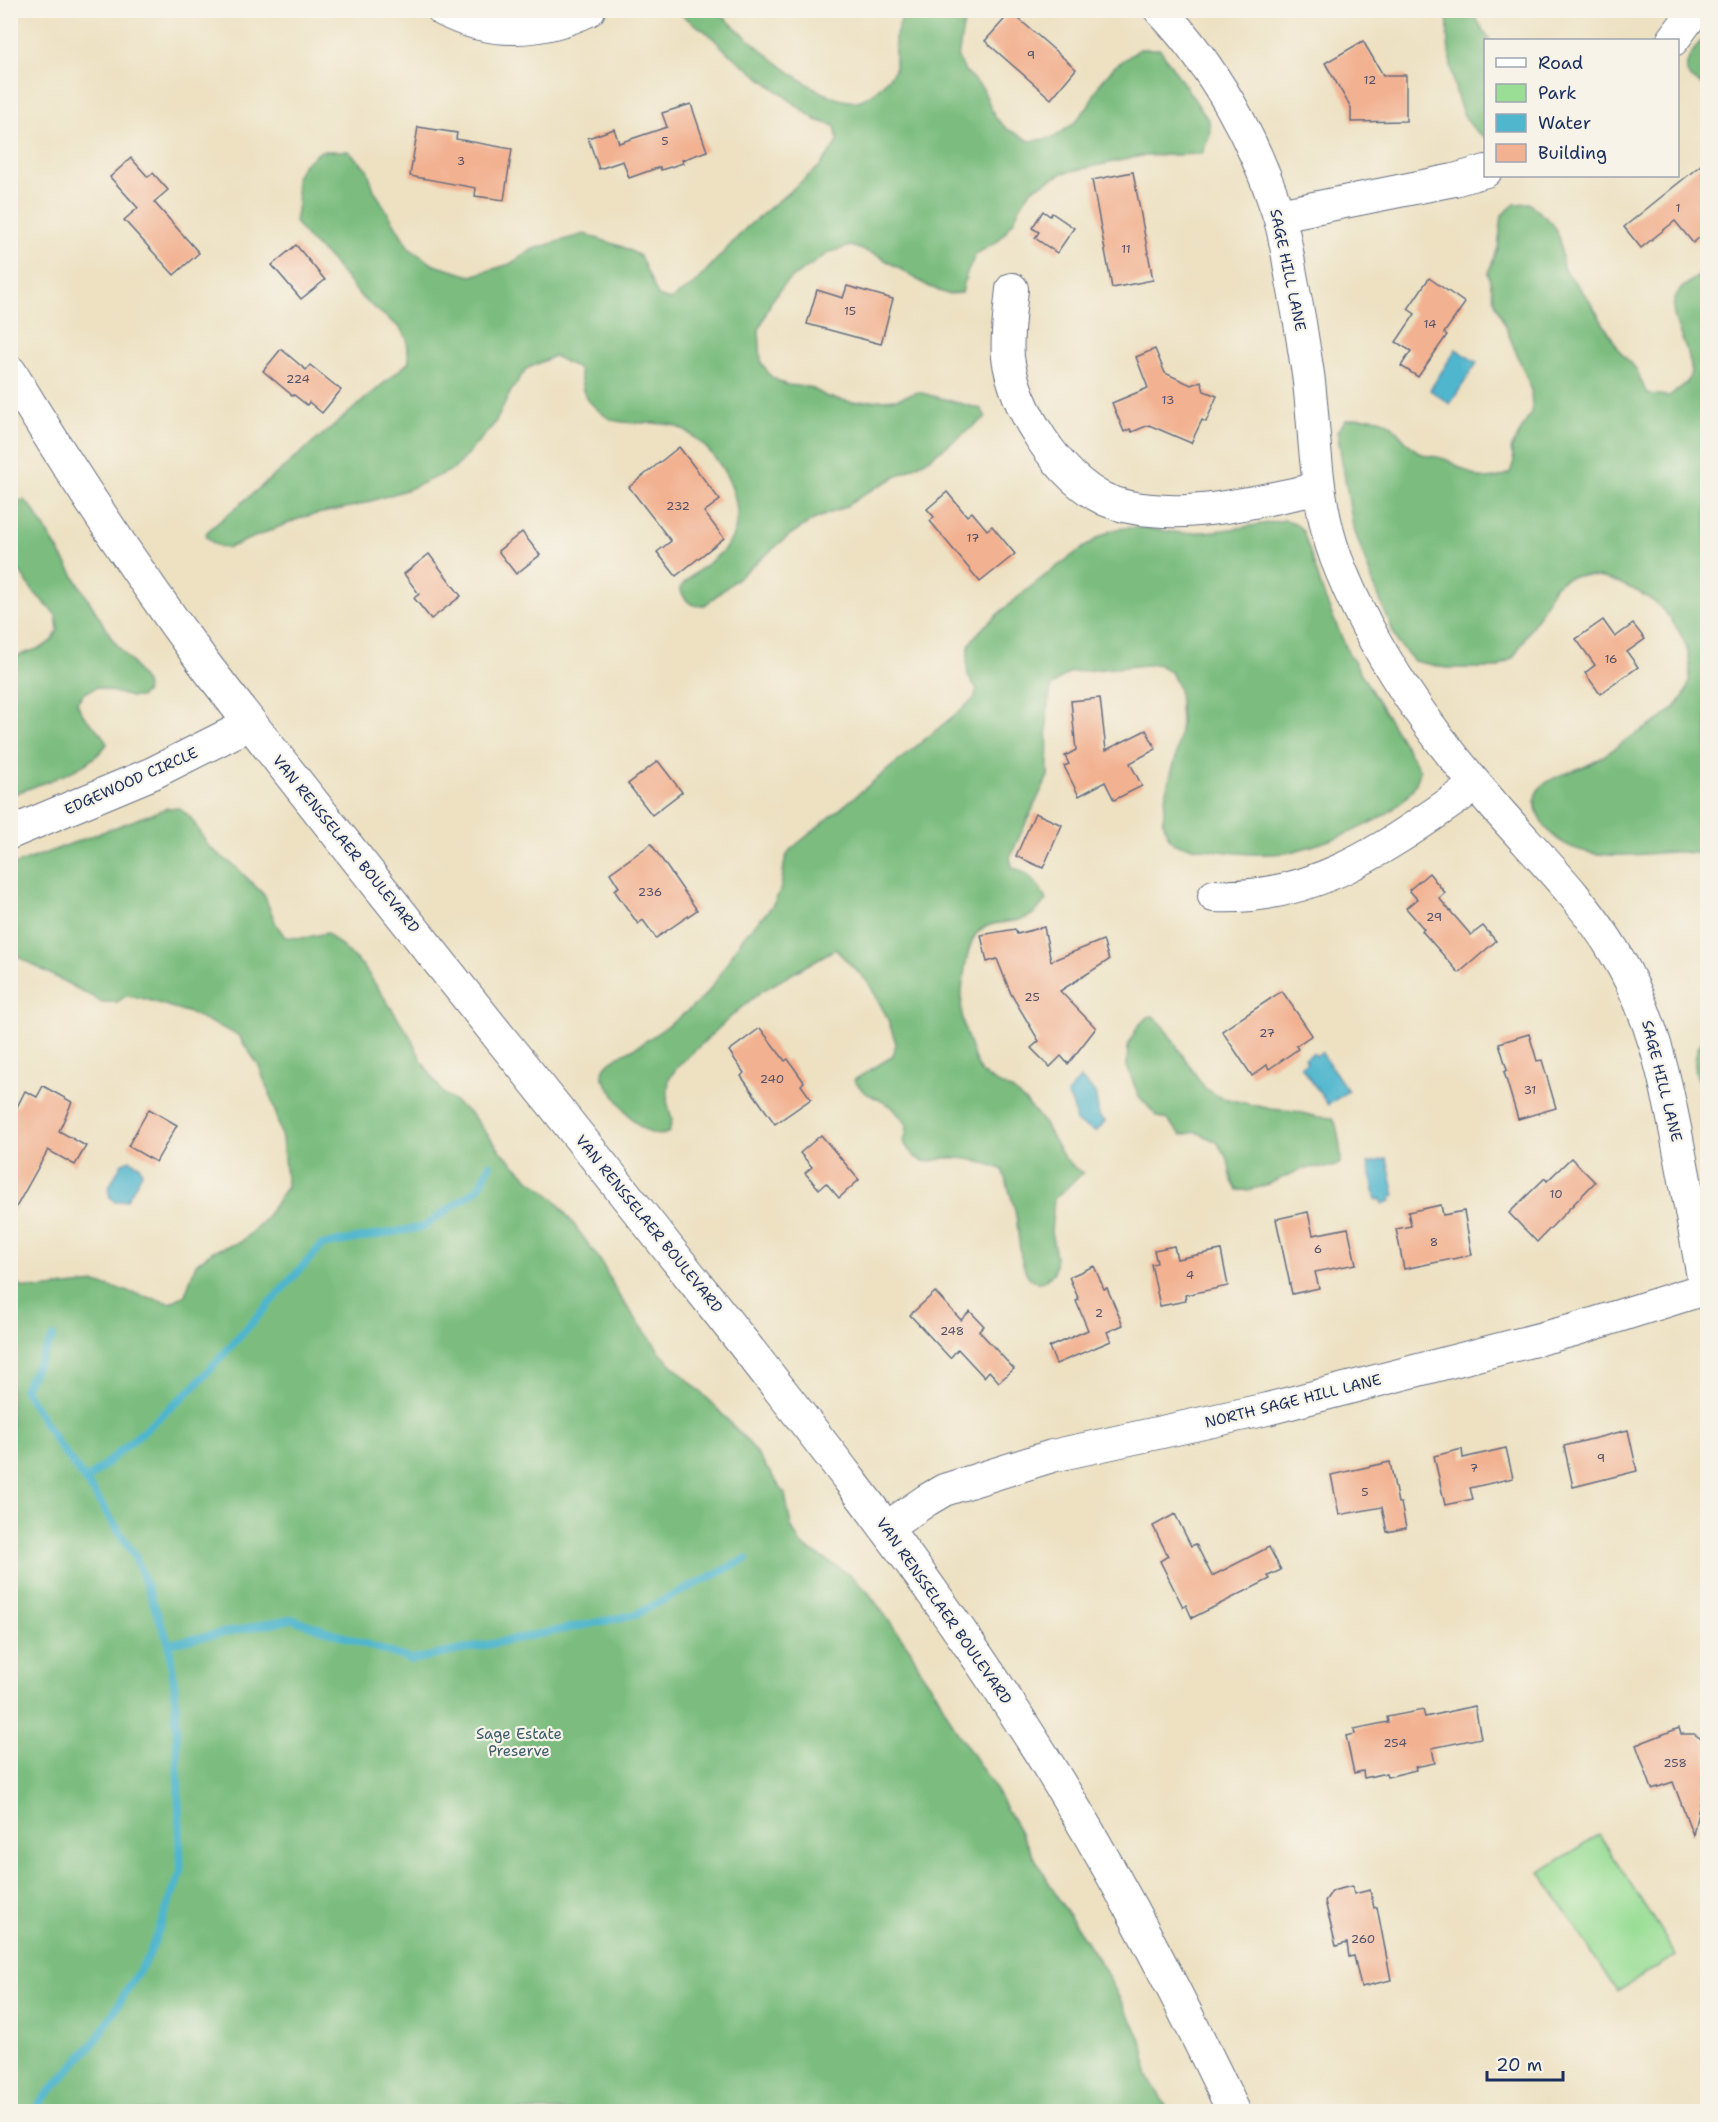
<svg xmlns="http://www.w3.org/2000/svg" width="1718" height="2122" viewBox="0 0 1718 2122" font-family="'Shantell Sans',sans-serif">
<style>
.green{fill:#9ade96;stroke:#5a867a;stroke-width:1.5}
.forest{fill:#7bbd7f;stroke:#4b766e;stroke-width:1.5}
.water{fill:#4fb6cd;stroke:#357296;stroke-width:1.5}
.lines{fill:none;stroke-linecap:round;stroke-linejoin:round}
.stream{stroke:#4fb6cd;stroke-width:8}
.building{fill:#f2b190}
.minor-casing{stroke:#646d81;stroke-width:34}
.major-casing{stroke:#646d81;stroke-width:35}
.minor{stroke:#fff;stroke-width:32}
.major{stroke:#fff;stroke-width:33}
.labels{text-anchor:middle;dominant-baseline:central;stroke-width:4.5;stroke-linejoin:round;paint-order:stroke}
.number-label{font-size:12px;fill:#51506a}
.street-label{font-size:15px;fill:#1b2f5e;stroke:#f7f3e8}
.park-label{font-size:15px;fill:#3b5b6c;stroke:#f7f3e8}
</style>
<rect width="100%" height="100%" fill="#f7f3e8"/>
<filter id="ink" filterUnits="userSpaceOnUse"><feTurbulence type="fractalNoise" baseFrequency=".0167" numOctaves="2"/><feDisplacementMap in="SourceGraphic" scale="12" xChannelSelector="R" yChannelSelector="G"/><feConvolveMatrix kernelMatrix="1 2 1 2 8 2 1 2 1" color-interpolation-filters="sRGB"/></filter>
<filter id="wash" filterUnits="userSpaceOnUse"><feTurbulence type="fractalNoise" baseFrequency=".008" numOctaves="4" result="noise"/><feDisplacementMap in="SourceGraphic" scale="24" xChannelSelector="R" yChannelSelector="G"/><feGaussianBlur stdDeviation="1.35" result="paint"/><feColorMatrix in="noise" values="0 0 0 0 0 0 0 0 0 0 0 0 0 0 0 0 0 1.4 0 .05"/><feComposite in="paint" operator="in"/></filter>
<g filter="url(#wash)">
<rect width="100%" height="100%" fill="#ede1c2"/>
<!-- green -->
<path class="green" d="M1599,1834L1676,1955L1617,1992L1540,1872Z"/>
<!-- forest -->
<g class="forest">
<path d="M680,11H717C742,33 825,112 860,100C875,95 885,82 895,70V38L904,11H972L963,27L958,58L965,71L983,89L995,117L1007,129L1030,141L1053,138L1073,124L1088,107L1099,85L1114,67L1140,49H1160L1209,121L1210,134L1202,154L1141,156L1063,173L1032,189L1020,207L1013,222L998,241L976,254L966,275L962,293L947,294L928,286L879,256L851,246L830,252L786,282L771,302L759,330L761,362L771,377L787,385L810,387L827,397L852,402L896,399L918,392L981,409L986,417L927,460L866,493L845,507L813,520L791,534L705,605C692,608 684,600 680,588C693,571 715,562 727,546C757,506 714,441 675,426C659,420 620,426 608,418C601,413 588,402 585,395C581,388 581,377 579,369L554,356L526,369L511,391L495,423L454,469L409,489L355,506L303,517L228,548C218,547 213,544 206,536L207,532L409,362L407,339L400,328L362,298L330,259L308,239L295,222L298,204L296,177L304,164L321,151H348L367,169L374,190L409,248L434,265L471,276L510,264L533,249L584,234L623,247L640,256L658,296L670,300L694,284L747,227L820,166L838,141L835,126L816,120L728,53L709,34L683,16Z"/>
<path d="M1444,11H1471L1490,40H1486L1485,137C1455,122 1452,73 1448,43C1446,28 1451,26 1444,11Z"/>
<path d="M1707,33L1708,88H1707C1702,85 1694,82 1690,77C1678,64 1700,43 1707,33Z"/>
<path d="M1529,203L1552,223L1560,239L1563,268L1587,297L1621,353L1636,369L1647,394L1669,396C1674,392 1683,387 1687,382C1705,357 1655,316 1681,289C1688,282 1699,276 1707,270V852C1695,855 1684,851 1672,852C1627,855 1560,866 1538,814C1535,806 1533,796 1539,789C1553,774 1575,772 1592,763C1604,757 1615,748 1626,740C1645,728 1671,717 1683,697C1690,687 1691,668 1689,657C1686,639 1672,619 1660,607C1636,584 1561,554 1548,599L1514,657L1497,668H1446L1414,661L1398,643L1373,583L1353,526L1337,431L1346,420C1364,417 1384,414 1397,431C1404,439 1410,447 1420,453C1428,457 1439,456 1447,460C1473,473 1480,487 1510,473L1514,461L1511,449L1532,410L1531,388L1495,302L1488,273L1498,248L1502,215L1515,204Z"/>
<path d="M24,500L33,509L113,640L132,663L147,686L146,692L140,697H131L97,687L84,693L77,702C82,722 100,726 107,744C89,771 41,783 11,795V658L43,647L52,640L58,630L56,615L33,591L11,559V502Z"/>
<path d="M1285,520L1295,523L1303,531L1326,601L1349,654L1420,770C1414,812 1347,835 1312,846C1303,848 1294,852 1285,853C1249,857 1210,850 1174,844L1168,836L1163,821L1166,791L1176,757L1181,723L1179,689L1171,672L1157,664L1070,672L1051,686L1047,713L1048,776L1010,857L1012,867C1029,874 1038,882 1046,900C1041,905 1036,913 1030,916C1014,925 992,919 978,932C965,944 960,999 962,1016C963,1026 976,1066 981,1072C989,1080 1003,1085 1013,1091C1020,1096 1033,1109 1039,1117C1056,1137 1057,1159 1083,1173L1054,1199L1051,1232L1056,1256L1054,1273C1048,1277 1042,1285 1034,1281C1018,1274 1019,1230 1016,1215C1013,1200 1007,1184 1002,1169C986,1163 964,1156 946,1158C939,1159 931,1163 923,1161C913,1158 908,1149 903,1141L906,1135L907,1124L891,1106L864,1092L854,1080L893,1056L896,1043L887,1017L868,982L835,949L762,991L737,1011L680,1064L669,1078L667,1101L672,1119L669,1132C643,1147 615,1096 603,1078C603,1075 603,1072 604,1069C609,1059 628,1052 638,1046C658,1033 679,1019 697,1003C717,986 727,960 742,939C754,923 771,913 779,893C785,879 781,862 790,850L974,699L977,689C974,686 971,682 969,678C966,671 967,654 969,646C975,626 1091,538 1113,530C1137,523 1162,533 1186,533C1220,532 1252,526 1285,520Z"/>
<path d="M167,808H179L191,818L209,847L237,868L264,895L276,924L285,937L303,938L327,933L363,966L410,1036L423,1063L442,1092L472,1115L499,1149L530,1180L544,1190L557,1202L600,1260L619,1296L663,1356L708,1399L749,1443L785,1494L791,1526L801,1545L849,1574L868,1592L911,1651L922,1673L937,1694L957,1732L989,1779L1059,1900L1103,1967L1141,2039L1146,2054L1147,2075L1169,2111H11V1279L22,1287L39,1289L95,1283L170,1303L185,1295L196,1264L213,1251L241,1242L265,1219L287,1186L282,1139L274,1107L259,1066L238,1035L190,1013L142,998L126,996L117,1002H102L11,953V866Z"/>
<path d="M1153,1016L1161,1023L1204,1087L1219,1097L1270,1109L1295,1111L1317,1117L1333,1118C1337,1123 1343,1158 1340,1163C1334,1170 1317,1166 1308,1168C1285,1173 1262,1193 1237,1190L1232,1181L1228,1160L1217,1142L1196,1132L1182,1135L1167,1120L1157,1116L1138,1095L1127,1066L1128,1046L1138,1026L1148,1017Z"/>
<path d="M1707,1035V1090C1690,1077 1692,1049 1707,1035Z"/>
</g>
<!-- water -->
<g class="water">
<path d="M1456,349L1477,363L1450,404L1430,390Z"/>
<path d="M1321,1052L1348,1091L1328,1105L1301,1066L1307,1062L1305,1058L1313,1053L1316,1056Z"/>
<path d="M1080,1078L1095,1092L1099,1116L1105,1121L1096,1132L1076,1122L1073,1105L1067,1094Z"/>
<path d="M1387,1159L1395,1196L1391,1197V1201L1382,1204L1381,1199L1376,1200L1368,1163Z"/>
<path d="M130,1160L139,1165L142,1173L127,1200L115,1202L110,1197L108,1189L122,1163Z"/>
</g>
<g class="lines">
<!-- stream -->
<g class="stream">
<path d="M53,1337L24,1389L58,1444L86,1481"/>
<path d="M169,1644L292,1619L412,1660L634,1615L746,1559"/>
<path d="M35,2112L40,2102L97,2039L149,1955L181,1872L175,1691L169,1644L135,1556L86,1481L193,1388L322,1245L423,1227L478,1189L490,1165"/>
</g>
</g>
<g id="blocks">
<!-- building -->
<g class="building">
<path d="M1011,12L1076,69L1051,99L985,41Z"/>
<path d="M1363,41L1383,75H1406V121L1351,122V108L1325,63Z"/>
<path d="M691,104L707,151L682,160L683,163L661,170L660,167L629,178L623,161L599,169L588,138L614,129L619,143L667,127L662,113Z"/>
<path d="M418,127L457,133L456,139L512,149L504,200L475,196L476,188L410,176Z"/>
<path d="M131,158L148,177L153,173L168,190L154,202L199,253L174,275L124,220L138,208L110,177Z"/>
<path d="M1707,160V231L1693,243L1675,221L1641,248L1624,227Z"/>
<path d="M1133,172L1153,280L1112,288L1092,180Z"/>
<path d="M1043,211L1050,216L1052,213L1074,228L1057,253L1035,238L1039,232L1032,228Z"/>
<path d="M296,245L325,280L301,299L272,265Z"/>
<path d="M1429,278L1465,303L1444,333L1447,335L1418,377L1401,366L1411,351L1396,342L1415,314L1408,309Z"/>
<path d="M847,286L893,299L881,344L807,324L817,290L843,298Z"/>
<path d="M281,349L306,370L310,365L341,390L322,413L309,402L307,405L294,395L293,396L263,371Z"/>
<path d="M1155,349L1165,373L1191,385L1201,381L1204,391L1217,396L1206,422L1202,420L1191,443L1149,425L1132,432L1130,429L1124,432L1112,403L1148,388L1136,357Z"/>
<path d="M679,447L720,500L704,512L724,538L676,576L657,552L671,541L629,487Z"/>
<path d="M947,492L967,516L972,512L987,530L992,526L1015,554L980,582L930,521L934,517L927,509Z"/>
<path d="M522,532L540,555L516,574L498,551Z"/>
<path d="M429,554L461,596L431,619L414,598L419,594L404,574Z"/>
<path d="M1603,620L1615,637L1633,624L1645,639L1627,652L1638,667L1600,694L1585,673L1595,665L1576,639Z"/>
<path d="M1100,698L1106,750L1146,730L1156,749L1130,763L1142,786L1114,800L1105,782L1079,796L1064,766L1069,764L1065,756L1076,750L1071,701Z"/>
<path d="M658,761L682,792L652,815L628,784Z"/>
<path d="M1035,813L1062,825L1043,868L1016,856Z"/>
<path d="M651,844L697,910L656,938L643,920L638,924L614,890L619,887L610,873Z"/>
<path d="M1429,873L1445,893L1439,898L1471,935L1483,926L1496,941L1459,973L1422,931L1424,929L1406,908L1417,899L1409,890Z"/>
<path d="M1044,927L1051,961L1103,940L1109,960L1060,991L1096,1028L1068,1064L1061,1056L1050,1067L1031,1048L1039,1041L1011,994L997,959L987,962L981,935L1015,929L1017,934Z"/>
<path d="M1282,991L1312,1035L1296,1046L1298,1049L1269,1069L1267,1065L1252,1076L1222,1031Z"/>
<path d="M760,1028L785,1061L788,1059L804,1082L801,1085L811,1099L775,1124L741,1076L744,1073L729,1051Z"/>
<path d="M1529,1034L1537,1061L1542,1060L1556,1108L1518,1119L1504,1072L1507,1070L1499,1043Z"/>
<path d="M43,1086L72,1102L59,1131L86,1146L75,1165L48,1150L10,1218V1104L17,1107L25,1091L37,1097Z"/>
<path d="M149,1109L177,1125L156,1162L128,1146Z"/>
<path d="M821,1135L859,1180L839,1198L826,1183L819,1189L805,1173L812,1167L800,1153Z"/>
<path d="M1571,1158L1595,1182L1537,1242L1509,1213L1545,1178L1547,1181Z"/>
<path d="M1441,1205L1443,1215L1464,1211L1472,1255L1404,1269L1396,1229L1411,1226L1408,1212Z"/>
<path d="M1308,1212L1313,1235L1348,1228L1356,1264L1315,1272L1319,1288L1292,1294L1276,1219Z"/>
<path d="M1174,1246L1177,1259L1221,1250L1228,1286L1185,1295L1186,1301L1160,1306L1151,1264L1157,1263L1154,1250Z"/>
<path d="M1094,1266L1104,1289L1107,1288L1123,1325L1107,1332L1111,1341L1056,1364L1049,1347L1088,1330L1076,1301L1079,1300L1069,1277Z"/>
<path d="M935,1292L961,1320L970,1311L984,1326L979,1331L1014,1369L999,1382L989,1371L984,1377L958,1349L950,1358L910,1315Z"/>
<path d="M1628,1430L1637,1471L1573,1487L1564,1446Z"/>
<path d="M1506,1448L1513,1478L1470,1488L1473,1499L1445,1505L1434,1456L1462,1449L1463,1458Z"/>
<path d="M1390,1462L1398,1503H1401L1406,1528L1387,1532L1382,1507L1339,1515L1331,1475Z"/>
<path d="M1175,1514L1191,1546L1196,1544L1212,1576L1269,1547L1281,1570L1268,1576L1270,1579L1192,1618L1186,1605L1183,1607L1160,1561L1168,1556L1153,1526Z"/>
<path d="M1475,1706L1481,1738L1432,1748L1435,1763L1415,1767L1416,1770L1387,1777L1386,1773L1364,1778L1363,1771L1354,1773L1346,1736L1355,1734L1354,1729L1388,1722L1387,1717L1423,1710L1425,1717Z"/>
<path d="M1679,1728L1681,1734H1694L1707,1743V1783L1704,1784L1693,1835L1673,1782L1652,1789L1636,1745Z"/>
<path d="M1352,1886L1354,1894L1370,1890L1374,1908L1377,1907L1391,1980L1361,1987L1354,1956L1349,1957L1347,1943L1336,1946L1325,1901L1332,1891Z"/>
</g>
</g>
</g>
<g filter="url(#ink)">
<use href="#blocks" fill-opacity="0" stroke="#646d81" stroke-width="1.5"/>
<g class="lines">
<defs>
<g id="minor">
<path d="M443,10C490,35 541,33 589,10"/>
<path d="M1160,10C1214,66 1254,139 1278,213C1284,231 1287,250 1290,269C1297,304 1303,339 1308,374C1316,436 1314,498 1336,558C1372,652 1431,734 1497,809C1538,856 1583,899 1615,953C1652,1013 1666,1080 1679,1149C1688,1195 1697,1242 1705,1289"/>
<path d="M1673,40L1695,10"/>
<path d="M1279,215L1454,180L1486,171"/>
<path d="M1012,289C1010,311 1006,335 1008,357C1014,408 1059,478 1106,500C1120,506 1136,509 1151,510C1206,516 1264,499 1318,489"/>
<path d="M10,833L153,773L250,724"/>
<path d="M1214,896C1319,901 1394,841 1476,785"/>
<path d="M886,1528L927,1500L944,1490L1052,1456L1267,1409L1574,1330L1708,1288"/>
</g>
<path id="major" d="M10,372C71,473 136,571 206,666C357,862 514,1054 667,1247C788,1399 909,1550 1015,1713C1098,1840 1168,1974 1234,2112"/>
</defs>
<!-- minor casing -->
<use href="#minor" class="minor-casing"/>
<!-- major casing -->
<use href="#major" class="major-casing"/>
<!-- minor -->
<use href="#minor" class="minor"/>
<!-- major -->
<use href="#major" class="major"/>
</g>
</g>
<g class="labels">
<!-- number labels -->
<g class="number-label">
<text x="1031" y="55">9</text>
<text x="1370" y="80">12</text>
<text x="665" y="141">5</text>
<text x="461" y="161">3</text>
<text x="1678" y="208">1</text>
<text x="1126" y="249">11</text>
<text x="850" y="311">15</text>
<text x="1430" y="324">14</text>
<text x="298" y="379">224</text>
<text x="1168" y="400">13</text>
<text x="678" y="506">232</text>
<text x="973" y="538">17</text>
<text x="1611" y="659">16</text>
<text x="650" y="892">236</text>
<text x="1434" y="917">29</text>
<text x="1032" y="997">25</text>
<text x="1267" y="1033">27</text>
<text x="772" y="1079">240</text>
<text x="1530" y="1090">31</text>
<text x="1556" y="1194">10</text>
<text x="1434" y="1242">8</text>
<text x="1318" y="1249">6</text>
<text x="1190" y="1275">4</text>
<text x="1099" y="1313">2</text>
<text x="952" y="1331">248</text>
<text x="1601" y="1458">9</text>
<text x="1474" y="1468">7</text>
<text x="1365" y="1492">5</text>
<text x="1395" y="1743">254</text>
<text x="1675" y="1763">258</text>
<text x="1363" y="1939">260</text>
</g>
<!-- street labels -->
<g class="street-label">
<text transform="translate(1288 270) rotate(78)">SAGE HILL LANE</text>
<text transform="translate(131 781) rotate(-24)">EDGEWOOD CIRCLE</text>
<text transform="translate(346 844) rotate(51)">VAN RENSSELAER BOULEVARD</text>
<text transform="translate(1662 1081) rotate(76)">SAGE HILL LANE</text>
<text transform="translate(649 1224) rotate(51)">VAN RENSSELAER BOULEVARD</text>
<text transform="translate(1293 1401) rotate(-14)">NORTH SAGE HILL LANE</text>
<text transform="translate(944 1611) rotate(55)">VAN RENSSELAER BOULEVARD</text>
</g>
<!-- park labels -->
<g class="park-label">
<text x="519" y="1734">Sage Estate<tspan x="519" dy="17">Preserve</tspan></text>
</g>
</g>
<!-- margin -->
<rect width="1718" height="2122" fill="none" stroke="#f7f3e8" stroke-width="36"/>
<!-- legend -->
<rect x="1484" y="39" width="195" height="138" fill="#f7f3e8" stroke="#9fa5b1" stroke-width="1.5"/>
<rect x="1496" y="58" width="30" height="9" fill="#ffffff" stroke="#9fa5b1" stroke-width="1.5"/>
<text x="1538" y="69" font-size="18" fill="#1b2f5e">Road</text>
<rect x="1496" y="84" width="30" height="18" fill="#9ade96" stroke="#9fa5b1" stroke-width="1.5"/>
<text x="1538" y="99" font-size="18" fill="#1b2f5e">Park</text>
<rect x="1496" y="114" width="30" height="18" fill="#4fb6cd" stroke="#9fa5b1" stroke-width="1.5"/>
<text x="1538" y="129" font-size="18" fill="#1b2f5e">Water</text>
<rect x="1496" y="144" width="30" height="18" fill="#f2b190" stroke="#9fa5b1" stroke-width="1.5"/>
<text x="1538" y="159" font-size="18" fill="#1b2f5e">Building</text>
<!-- scale -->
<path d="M1487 2071v9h76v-9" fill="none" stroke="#1b2f5e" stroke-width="3"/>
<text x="1496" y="2071" font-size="18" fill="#1b2f5e" stroke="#f7f3e8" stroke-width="4.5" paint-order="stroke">20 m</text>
</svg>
